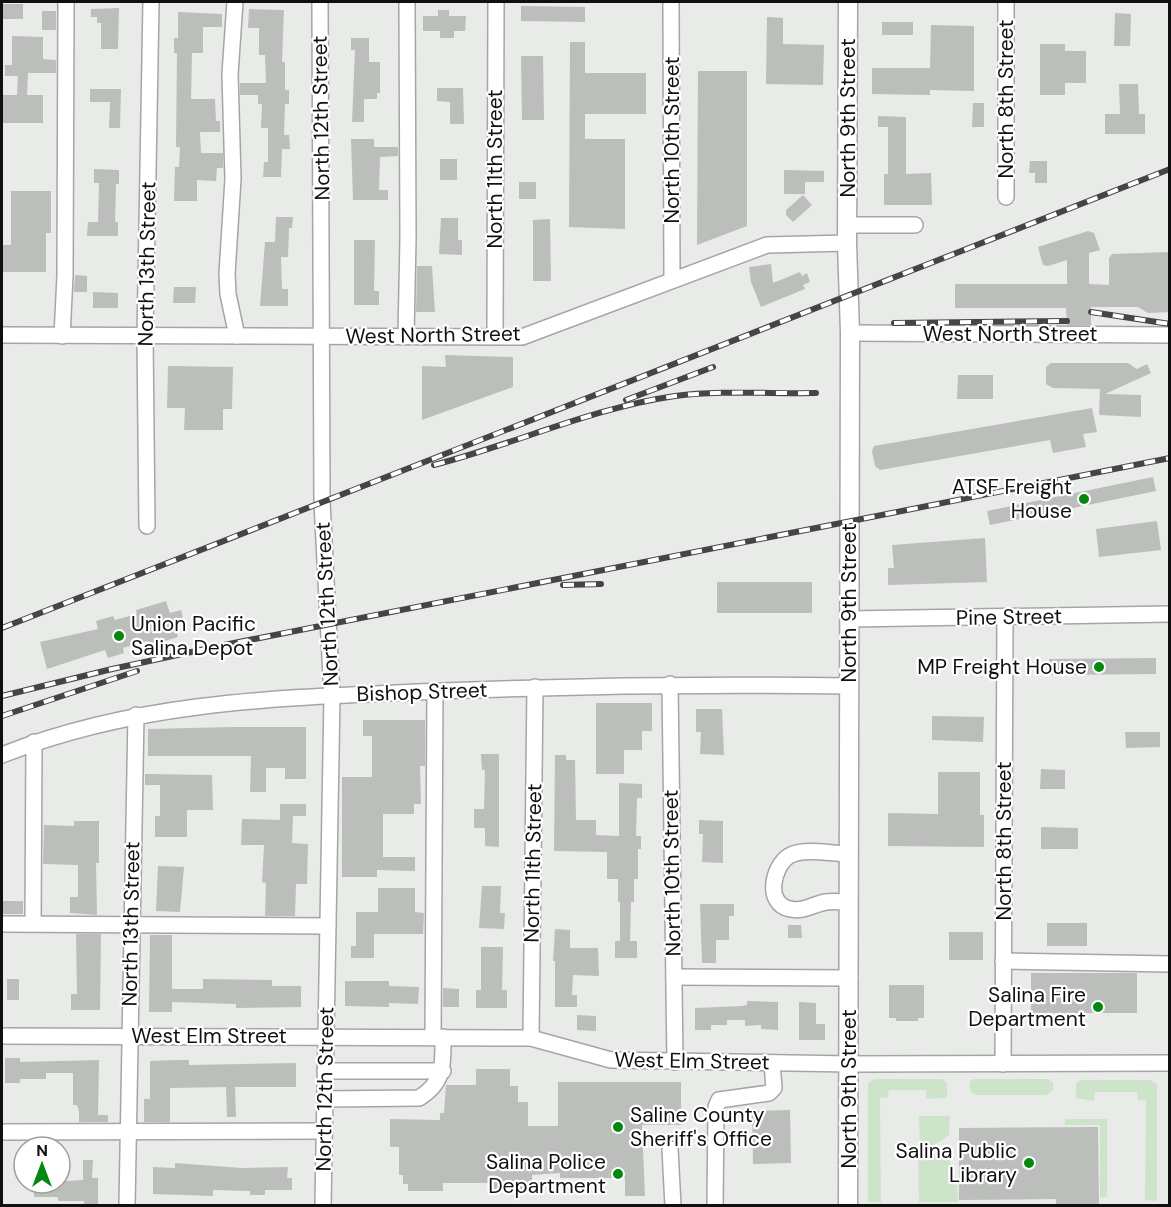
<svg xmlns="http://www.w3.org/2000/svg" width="1171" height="1207" viewBox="0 0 1171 1207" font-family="'DM Sans',sans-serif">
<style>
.green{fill:#cde4cb}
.building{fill:#bcbebc}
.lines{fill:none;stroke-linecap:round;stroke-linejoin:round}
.minor-casing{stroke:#a4a6a4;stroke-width:18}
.major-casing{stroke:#a4a6a4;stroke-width:21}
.minor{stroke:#fff;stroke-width:15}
.major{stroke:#fff;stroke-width:18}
.rail-casing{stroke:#444544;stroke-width:6}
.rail{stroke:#fff;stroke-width:4;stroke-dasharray:11;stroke-linecap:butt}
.poi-dot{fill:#04880f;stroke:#fff;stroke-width:2}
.labels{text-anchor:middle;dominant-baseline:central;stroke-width:4.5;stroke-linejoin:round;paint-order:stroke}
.street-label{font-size:21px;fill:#0f100f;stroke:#fff}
.poi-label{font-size:21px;fill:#0f100f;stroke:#fff;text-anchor:end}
</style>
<rect width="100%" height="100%" fill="#e9ebe9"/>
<!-- green -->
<g class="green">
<path d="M875,1079H942L947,1083V1096L944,1098L926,1099V1090H889L887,1098H880L881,1202H868V1086L869,1082Z"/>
<path d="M974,1079H1048L1053,1082V1090L1047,1095H976L970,1091V1082Z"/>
<path d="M1081,1080H1150L1157,1084V1201L1145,1200L1146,1100H1138L1137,1092H1095L1094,1101L1076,1098V1083Z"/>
<path d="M919,1116H950L949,1135L931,1147H920Z"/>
<path d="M1065,1119H1107V1197H1100V1125H1065Z"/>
<path d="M950,1155V1163L957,1180L958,1202H919L918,1156Z"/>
</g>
<!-- building -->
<g class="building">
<rect x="2" y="4" width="21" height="15"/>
<path d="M521,6L585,7V22L521,21Z"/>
<path d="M119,8L118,49H101V23H97V17H91V9Z"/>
<path d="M249,9L284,10L282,62H285V90H289V104H285L284,135H289L290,149H282L281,177H263L264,162H268V128H261L262,104H258V95H240V83H266L265,55H259V28H248Z"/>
<path d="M438,10H449V16H466L465,31H454V38H440V31H423V16H438Z"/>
<rect x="42" y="11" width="14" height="19"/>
<path d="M178,12L222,14V27H203V53H192L191,99H215L216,121H220V132H200L201,153H223V168H217L216,181L197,180V201H174L175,167H179L180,147H176L177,53H174V38H178Z"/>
<path d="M1115,13L1131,14L1130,46H1114Z"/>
<path d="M767,17L783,18V44L824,45L823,85L766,84Z"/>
<rect x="882" y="22" width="31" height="13"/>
<path d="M931,25L974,26V91L930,90V95L872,94V68H930Z"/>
<path d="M12,36L43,37V59L56,60V73H28L27,95H43V123H2V95H17L18,76H5V65H12Z"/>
<path d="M351,38H369V62H380V93H377V99H364V122H352L355,50H351Z"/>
<path d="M570,42H585V73H646V114H585V139H625V229L569,227Z"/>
<path d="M1040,44H1065V51H1086V83H1065V95H1040Z"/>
<path d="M521,56H543L544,120H522Z"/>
<path d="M698,71H747V226L697,245Z"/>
<path d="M1119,84H1138L1139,114H1145V134H1105V114H1120Z"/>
<path d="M437,88H463L464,124H450V102L437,101Z"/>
<path d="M90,89H121L120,128H109L110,102H90Z"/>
<path d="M973,103H984V127H972Z"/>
<path d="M878,116L906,117V174L931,173L932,205H884V174H888V127H878Z"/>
<path d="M351,139H374V147H398V156L380,157L379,190H388V200H353Z"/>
<rect x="440" y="159" width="17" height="21"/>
<path d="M1030,161H1047V183H1035V173H1029Z"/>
<path d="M94,169L119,170V184H116L115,222H118V236H87L88,222H98L99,183H94Z"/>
<path d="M784,170L824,171V182H805V194H784Z"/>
<rect x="519" y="182" width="17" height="17"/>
<path d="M11,191H51V233H46V272H2V245H11Z"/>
<path d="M803,195L812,205L793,222L786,215V210Z"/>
<path d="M276,217H293L292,228H289L288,257H281L282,289H288V306H260L265,242H275Z"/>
<path d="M441,218H458V240H462V255L439,254Z"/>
<path d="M550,219L551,281H533V220Z"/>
<path d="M1088,231L1094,233L1100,250L1089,253V284L1109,285V258L1112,254L1170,252V312L1148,313L1138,307H1091V325H1067L1066,308H955V284H1067V260L1048,266L1043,265L1038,247Z"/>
<path d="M354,240H375L374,291H379V305H354Z"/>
<path d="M771,264L773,283L800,272L802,276L807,273L810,282L803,285L805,289L761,307L751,282L749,267Z"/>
<path d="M417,266H432L435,312H416Z"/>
<path d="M75,275L87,276V292H74Z"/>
<path d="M174,287H196L195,303H173Z"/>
<path d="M93,292L118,293V308H93Z"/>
<path d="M445,355L513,357V387L422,420V366L446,367Z"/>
<path d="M1051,363H1128L1137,369L1147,364L1151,373L1105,394L1141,395V417L1099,415L1100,389L1053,388L1046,384V367Z"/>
<path d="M168,366L233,367L232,409H223V430H184L185,408H167Z"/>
<path d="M958,375H993V399H957Z"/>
<path d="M1092,408L1097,432L1083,434L1086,447L1053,453L1050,440L880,470L875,466L872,451L874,446Z"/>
<path d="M1153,477L1156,491L990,525L987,511Z"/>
<path d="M1157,521L1161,550L1099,557L1096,529Z"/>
<path d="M985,538L987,582L888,585V568H894L892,545Z"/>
<rect x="717" y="582" width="95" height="31"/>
<path d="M166,601L170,613L181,610L184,623L175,626L178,637L149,646L147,641L123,648L124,653L108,658L105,650L47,669L40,642L98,629L96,621L113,616L115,620L137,614L136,610Z"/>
<path d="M1156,658V674L1049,675V659Z"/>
<path d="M596,703H652V731H642V750H624V774H596Z"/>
<path d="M696,709H722L724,755L700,754L701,732H696Z"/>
<path d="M932,716L984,717L983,742L932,740Z"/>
<path d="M363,720H425V766H420L421,804H414V814H383V857H415V871L377,870V877H342V777H372V736H363Z"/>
<path d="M232,727H306V779H285V768H266V792H250L251,756H148V729Z"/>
<path d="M1125,732H1160V747L1126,748Z"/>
<path d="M481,754H499V847L485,846V828H474V809H484L485,770H482Z"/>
<path d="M555,755H566V760H575L576,820H596V835L619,836V783L642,784V798H637L636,836H641V849H638V879H634V902H631L630,941H637V958H615V941H620V902H618V879H607V852L554,851Z"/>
<path d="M1041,769L1065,770V789H1040Z"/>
<path d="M938,772H980V815H984V847L888,846V813L938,814Z"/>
<path d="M145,774L212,775L213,810H187V837H155V816H160V785H145Z"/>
<path d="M280,804H306V816H293L292,843L308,844L307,884H296L295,916H265L266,883L262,882L264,845H241L242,819L280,820Z"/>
<path d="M699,820L723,821V863L702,862L703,834H699Z"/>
<path d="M74,821H99V863H96L97,915L70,913V897H78V865L43,864L44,825L74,826Z"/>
<path d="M1041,827L1078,828V849H1041Z"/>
<path d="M158,866L184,867L180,912L156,911Z"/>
<path d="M482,886H501L500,913H505L504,929L479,928Z"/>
<path d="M378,888H415V912L424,913L423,934H374V958H351V946H356V912H378Z"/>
<rect x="2" y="901" width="21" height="13"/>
<path d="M700,904H734V916H729V940H716V963H702Z"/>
<rect x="1047" y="923" width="40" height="23"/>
<path d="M788,925H801L802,938H788Z"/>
<path d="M555,929L570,930V948H598L599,976L573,975L572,995H577V1007H555V961H553Z"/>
<rect x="949" y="932" width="34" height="28"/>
<path d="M76,934H101L100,1010H71V994H77Z"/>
<path d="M150,935H172V989H203V979L272,980V986H301V1007L236,1008V1004L172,1002V1012H149Z"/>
<path d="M481,947H503L502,990H507V1008H476V990H481Z"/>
<rect x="1031" y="973" width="106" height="40"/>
<rect x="7" y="979" width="12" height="21"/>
<path d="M345,981H389V986L419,987L418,1004L389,1003V1007L345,1006Z"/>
<path d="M889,985H924V1018H918V1021H896V1018H889Z"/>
<path d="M443,988L459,989V1007H443Z"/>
<path d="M747,1001L778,1002V1030L761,1029V1025L745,1026V1020H727V1025H711V1030H695V1008L742,1006L747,1005Z"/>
<path d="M799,1002L816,1003V1024H825V1040H799Z"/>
<path d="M577,1015L596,1016V1031L577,1030Z"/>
<path d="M5,1058H20V1062L99,1060L98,1115H108V1122H79V1111L77,1105H73V1073H46V1079H20V1083H5Z"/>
<path d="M176,1060H189V1065L296,1063V1087H235L236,1117H227L226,1087L170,1088V1122H144V1099H150V1061Z"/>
<path d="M476,1069H510V1086H518V1102H528V1126H558V1082H681V1125H642L645,1196H625V1178H560V1173L532,1175V1184H525V1191H490V1183H443V1191H408V1184H403V1175H399V1147H390V1119L440,1120V1113H444L446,1085H476Z"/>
<path d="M790,1110L791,1163L753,1164L752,1111Z"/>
<path d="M1098,1127L1099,1206H1056V1199L959,1200V1128Z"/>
<path d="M83,1160H93L92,1178H98V1205H84V1201H58V1197H34V1183L83,1180Z"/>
<path d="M175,1163L241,1168L288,1167L287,1178H292V1190H265V1195H250V1191L213,1190V1196L153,1194V1167L175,1168Z"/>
</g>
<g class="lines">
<defs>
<g id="minor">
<path d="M235,2L230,74L233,179L227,274L228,294L237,336"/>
<path d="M320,2L322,502L332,696L323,1206"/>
<path d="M671,2L672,279"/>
<path d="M1006,197V2"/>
<path d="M847,225H915"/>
<path d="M850,333L1170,335"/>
<path d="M2,335L522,337L767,245L847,243"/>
<path d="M62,336L65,276L66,2"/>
<path d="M406,336L408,238L407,2"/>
<path d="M495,336L496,2"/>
<path d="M147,526L145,337L151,2"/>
<path d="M849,619L1170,614"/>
<path d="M670,684L675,1062"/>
<path d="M2,755C136,702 274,698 417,692C561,686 704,684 849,686"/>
<path d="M849,854C833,854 803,847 789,856C772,867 765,904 790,909C805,912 813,904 826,902C833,901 842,902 849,903"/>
<path d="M33,923L34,742"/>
<path d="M2,924L328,926"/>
<path d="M1003,961L1170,964"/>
<path d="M674,977L850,978"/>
<path d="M2,1036L531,1038L611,1060L850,1064L1170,1063"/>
<path d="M433,1037L435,691"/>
<path d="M531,1038L535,687"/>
<path d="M1003,1064L1005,618"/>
<path d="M325,1071H443"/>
<path d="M325,1099L419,1098C445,1082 443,1064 443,1037"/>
<path d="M2,1132L324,1131"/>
<path d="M670,1149L673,1206"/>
<path d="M127,1206L136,715"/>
<path d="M715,1206L716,1107L719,1100L769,1093L774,1088L772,1063"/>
</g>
<path id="major" d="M848,1206L850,333L847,243L848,2"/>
</defs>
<!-- minor casing -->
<use href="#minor" class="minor-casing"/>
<!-- major casing -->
<use href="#major" class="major-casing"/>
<!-- minor -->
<use href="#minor" class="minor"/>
<!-- major -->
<use href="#major" class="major"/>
<defs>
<g id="rail">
<path d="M1091,312L1170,324"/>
<path d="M894,323L1067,321"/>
<path d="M626,400L713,367"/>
<path d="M434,465C515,444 592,408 675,396C721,390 770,394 816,393"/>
<path d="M563,585L601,584"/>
<path d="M2,628L1170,169"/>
<path d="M2,696L112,669L224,645L1170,458"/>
<path d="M2,716L137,671"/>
</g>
</defs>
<!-- rail casing -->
<use href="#rail" class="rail-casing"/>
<!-- rail -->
<use href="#rail" class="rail"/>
</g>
<!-- markers -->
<g class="poi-dot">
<circle cx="1084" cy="499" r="6"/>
<circle cx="119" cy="636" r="6"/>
<circle cx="1099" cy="667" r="6"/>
<circle cx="1098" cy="1007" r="6"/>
<circle cx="618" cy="1127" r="6"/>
<circle cx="1029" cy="1163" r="6"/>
<circle cx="618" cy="1174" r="6"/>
</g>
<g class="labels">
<!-- street labels -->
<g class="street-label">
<text transform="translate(1006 99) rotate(-90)">North 8th Street</text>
<text transform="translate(321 118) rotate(-91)">North 12th Street</text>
<text transform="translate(848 118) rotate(-90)">North 9th Street</text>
<text transform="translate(672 140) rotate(-90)">North 10th Street</text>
<text transform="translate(495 169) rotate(-90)">North 11th Street</text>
<text transform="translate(147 264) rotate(-89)">North 13th Street</text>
<text x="1010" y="334">West North Street</text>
<text transform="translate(433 335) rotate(-1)">West North Street</text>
<text transform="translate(849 603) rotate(-90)">North 9th Street</text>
<text transform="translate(327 604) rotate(-93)">North 12th Street</text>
<text transform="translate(1009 617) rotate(-1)">Pine Street</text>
<text transform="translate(422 692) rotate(-2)">Bishop Street</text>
<text transform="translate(1004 841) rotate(-90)">North 8th Street</text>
<text transform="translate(533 863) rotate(-89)">North 11th Street</text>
<text transform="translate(672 873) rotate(-91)">North 10th Street</text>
<text transform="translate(131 924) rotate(-89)">North 13th Street</text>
<text x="209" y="1036">West Elm Street</text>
<text transform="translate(692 1061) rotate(1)">West Elm Street</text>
<text transform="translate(325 1089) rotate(-89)">North 12th Street</text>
<text transform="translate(849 1089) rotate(-90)">North 9th Street</text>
</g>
<!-- poi labels -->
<g class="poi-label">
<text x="1072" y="487">ATSF Freight<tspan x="1072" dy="24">House</tspan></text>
<text x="131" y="624" text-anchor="start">Union Pacific<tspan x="131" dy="24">Salina Depot</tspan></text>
<text x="1087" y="667">MP Freight House</text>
<text x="1086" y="995">Salina Fire<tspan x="1086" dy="24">Department</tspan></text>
<text x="630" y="1115" text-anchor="start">Saline County<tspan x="630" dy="24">Sheriff's Office</tspan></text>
<text x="1017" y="1151">Salina Public<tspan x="1017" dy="24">Library</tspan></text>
<text x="606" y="1162">Salina Police<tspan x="606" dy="24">Department</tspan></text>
</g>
</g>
<!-- border -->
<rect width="1171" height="1207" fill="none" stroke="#0f100f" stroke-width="6"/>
<!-- north arrow -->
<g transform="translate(42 1165)"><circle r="28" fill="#ffffff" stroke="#9f9f9f" stroke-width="1.5"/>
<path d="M0-4.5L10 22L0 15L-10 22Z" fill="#04880f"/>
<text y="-9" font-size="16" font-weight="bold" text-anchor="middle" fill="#0f100f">N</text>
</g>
</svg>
